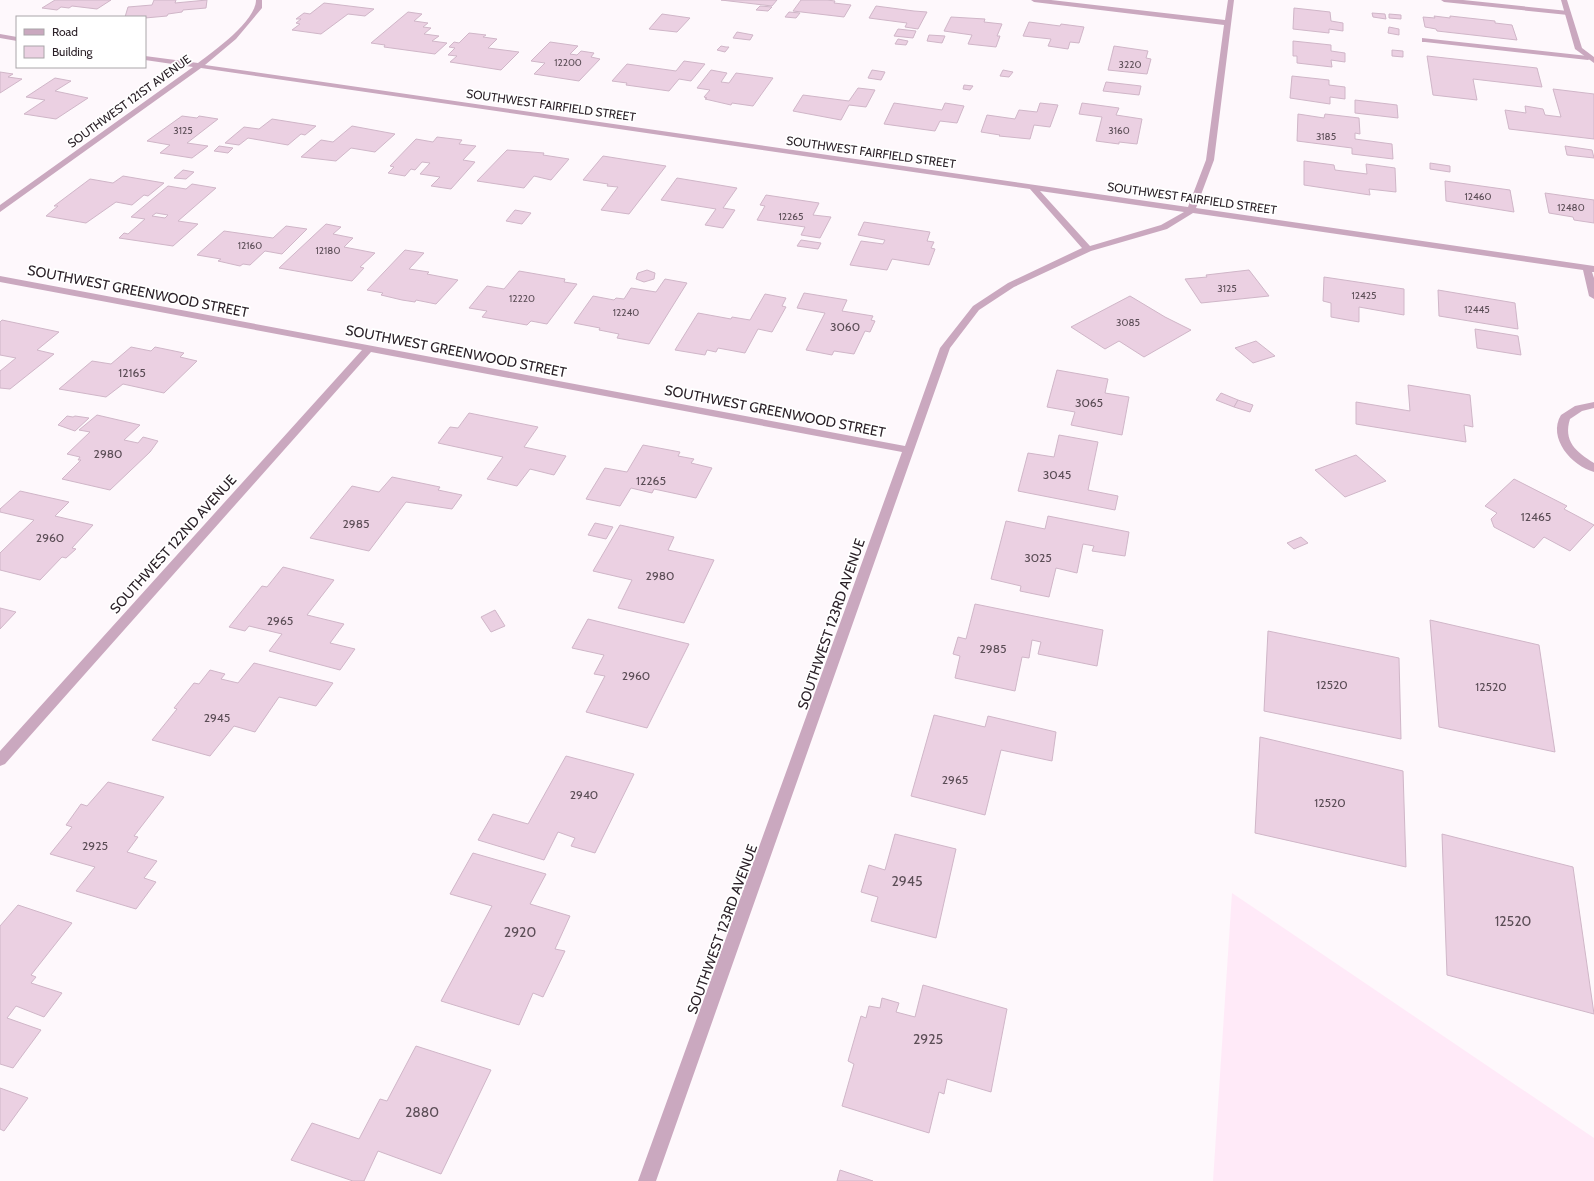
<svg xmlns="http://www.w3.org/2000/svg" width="1594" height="1181" viewBox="0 0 1594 1181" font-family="Cabin,sans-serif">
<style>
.built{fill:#ffeaf8}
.building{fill:#ebd0e2;stroke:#d0b6c8;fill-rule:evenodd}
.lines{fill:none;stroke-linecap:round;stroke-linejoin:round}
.service{fill:#caa8bf;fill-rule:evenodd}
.minor{fill:#caa8bf;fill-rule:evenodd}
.labels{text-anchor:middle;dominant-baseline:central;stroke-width:3.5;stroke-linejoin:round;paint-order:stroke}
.far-number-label{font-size:10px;fill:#5b4d56}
.far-street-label{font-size:12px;fill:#2b2128;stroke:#fff}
.number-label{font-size:12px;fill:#5b4d56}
.street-label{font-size:14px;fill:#2b2128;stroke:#fff}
.near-number-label{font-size:14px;fill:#5b4d56}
</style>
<rect width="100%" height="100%" fill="#fef8fc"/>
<!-- built -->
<path class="built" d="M1232,893L1594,1138V1181H1213Z"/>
<!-- building -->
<g class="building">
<path d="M55,0H111L97,9L72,6L69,8L61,7L57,10L42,8Z"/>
<path d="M154,0H176L175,3L207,0L206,8L183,10L182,12L168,14L167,16L145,18L125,17L128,7L152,5Z"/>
<path d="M721,0H777L772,6Z"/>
<path d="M801,0H827L835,1L834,3L851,5L844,17L793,11Z"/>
<path d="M324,3L374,9L365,16L348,14L321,34L292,30L300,24L296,23L301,19H296L304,13L310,14Z"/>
<path d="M760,6L772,7L768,11L756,10Z"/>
<path d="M876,6L914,11L927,12L918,29L905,27L907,23L869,18Z"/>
<path d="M1294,8L1330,12L1331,21L1343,23V31L1329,29V33L1293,29Z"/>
<path d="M408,12L422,14L414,21L428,23L423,27L431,28L424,34L439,36L432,41L447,43L435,54L384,47L385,45L371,43Z"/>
<path d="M789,12L800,13L796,18L785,17Z"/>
<path d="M1372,13L1385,14L1386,19L1373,17Z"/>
<path d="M662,14L690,18L677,32L649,29Z"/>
<path d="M1389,14L1401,15V19L1389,18Z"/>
<path d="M1434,16L1450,18V16L1495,21V23L1512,25L1517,40L1437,31L1436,29L1425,27L1423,17L1435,18Z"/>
<path d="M951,17L985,19L984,22L1002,24L997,36H1000L996,47L968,44L972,35L944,31Z"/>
<path d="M1029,22L1060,26L1061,24L1084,27L1079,43L1070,42L1068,49L1048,46L1051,39L1023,36Z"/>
<path d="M1389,27L1399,29V35L1388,33Z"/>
<path d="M898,29L916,31L913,38L894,36Z"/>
<path d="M737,32L753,35L750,40L733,38Z"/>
<path d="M469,33L486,35L483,37L497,39L488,48L519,52L501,70L450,62L457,56L448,55L455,48L449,47L454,42L459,43Z"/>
<path d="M929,35L945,36L942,43L927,41Z"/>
<path d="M898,39L908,41L906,45L895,44Z"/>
<path d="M1293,41L1331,45V51L1345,53V62L1331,60L1332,67L1297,63V56H1293Z"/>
<path d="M550,42L578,46L570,54L577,55L581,51L594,53L591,57L600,59L579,81L534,74L545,63L531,61Z"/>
<path d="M721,46L726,47H729L725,52L717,50Z"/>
<path d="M1114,46L1148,51L1146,58L1151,59L1147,74L1108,70Z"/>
<path d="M1392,50L1403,51V57L1392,56Z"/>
<path d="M1427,56L1537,68L1542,87L1473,79L1477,100L1433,95Z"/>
<path d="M684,61L705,64L691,81L679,79L669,91L626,85L627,83L612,81L627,64L676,71Z"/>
<path d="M711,70L727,73L721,82L729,83L736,73L773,78L753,106L732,103L731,105L705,99L707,98L704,97L710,90L697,88Z"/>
<path d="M872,70L885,72L881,80L868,78Z"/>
<path d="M1003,70L1013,72L1009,77L1000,76Z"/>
<path d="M0,72L13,74L8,77L22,79L0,93Z"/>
<path d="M1292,76L1329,80V85L1345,87V99L1330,97V104L1290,98Z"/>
<path d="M55,78L71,81L55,91L88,98L56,119L24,114L45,100L26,97Z"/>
<path d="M1106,82L1141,86L1139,95L1103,91Z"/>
<path d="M964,85L973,86L970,90L963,89Z"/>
<path d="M858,88L875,90L866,107L849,105L841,120L793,111L803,95L849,101Z"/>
<path d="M1553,89L1594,94V139L1509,129L1505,110L1526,113L1525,106L1543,109L1545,115L1561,117Z"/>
<path d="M1355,100L1397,105L1398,118L1355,113Z"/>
<path d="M894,103L942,110L945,103L964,106L957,123L940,121L935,131L884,124Z"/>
<path d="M1040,103L1058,105L1050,127L1034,125L1030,139L999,136L1000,135L981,132L987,115L1015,119L1019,110L1037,112Z"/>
<path d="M1082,103L1119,108L1116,115L1142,119L1137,144L1119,142V144L1096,141L1102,117L1079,114Z"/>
<path d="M1298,114L1324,118L1325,114L1359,118L1360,134L1355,133V139L1392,144L1393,159L1352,154V148L1297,141Z"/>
<path d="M182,116L197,118L199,116L218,119L187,143L208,146L192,158L160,153L170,145L147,141Z"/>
<path d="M272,119L316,126L305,135L301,134L288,145L248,138L239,145L225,143L244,127L259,129Z"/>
<path d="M352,126L395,134L375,152L351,148L336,161L301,157L321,140L333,142Z"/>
<path d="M437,137L462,140L459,144L476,146L463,160L475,162L451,189L431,186L440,177L420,174L430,163L422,162L415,170L411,169L405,176L388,173L394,167L390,166L416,139L433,142Z"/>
<path d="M219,146L233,148L228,153L214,151Z"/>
<path d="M1565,146L1592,150L1594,158L1567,155Z"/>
<path d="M507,150L544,153L543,155L569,159L551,180L534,176L524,188L477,181Z"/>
<path d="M603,156L666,166L629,214L601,210L618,187L607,186L608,184L583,180Z"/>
<path d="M1304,161L1334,165L1335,170L1367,174L1366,164L1395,168L1396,192L1369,189L1370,195L1304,185Z"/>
<path d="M1430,163L1450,166V172L1430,169Z"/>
<path d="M183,170L194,172L186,179L174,178Z"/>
<path d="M123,176L164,183L148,196L144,195L132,205L116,202L86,223L46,216L58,206H54L90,179L113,183Z"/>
<path d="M677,178L737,188L723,208L735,210L723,228L705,225L716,209L661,200Z"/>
<path d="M1445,181L1510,190L1514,212L1446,201Z"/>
<path d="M192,184L216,188L178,221L198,224L173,246L119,238L124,233L128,234L145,219L131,217L168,186L186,189ZM156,213L168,215L165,218L152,216Z"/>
<path d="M1545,193L1594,200V223L1574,220L1573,217L1549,213Z"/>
<path d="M766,195L819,203L813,215L831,217L820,238L801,235L805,227L757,220L765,206L760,205Z"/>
<path d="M515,210L531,213L522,224L506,221Z"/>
<path d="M864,222L930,232L927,241L934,242L931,248L935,249L929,265L892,259L887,270L850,265L861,241L883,244L885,240L858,235Z"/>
<path d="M326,224L341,227L333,234L353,238L344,247L375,253L360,267L364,268L352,281L279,268Z"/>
<path d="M286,226L307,229L282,254L265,251L250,265L243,264L240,266L218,261L221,259L197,255L224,231L273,238Z"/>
<path d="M801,240L821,243L818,249L797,246Z"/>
<path d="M405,250L424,253L409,269L429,272L427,274L458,280L436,304L416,300L415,302L402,300L381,295L383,293L367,290Z"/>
<path d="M647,270L655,273L654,279L644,282L636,279L638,273Z"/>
<path d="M1249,270L1269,296L1201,303L1185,279L1207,277L1206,275Z"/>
<path d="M519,271L565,279L564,282L577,284L547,324L531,321L527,325L482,317L487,311L469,308L487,286L504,289Z"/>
<path d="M1324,277L1404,289V315L1359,307V322L1331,317V303L1323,301Z"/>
<path d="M665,279L687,283L649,344L617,338L619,334L599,330L600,328L574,323L593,296L614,300L616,298L624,299L631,288L656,292Z"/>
<path d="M1438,290L1515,303L1518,329L1439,316Z"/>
<path d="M804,293L847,300L842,311L873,316L871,320L875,321L870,332L865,331L854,354L834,351L832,355L806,350L825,313L797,308Z"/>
<path d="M765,294L786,298L782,306L786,307L772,332L758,329L745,353L718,348L716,352L707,350L705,355L675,350L698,313L731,319L732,317L750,320Z"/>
<path d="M1130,296L1165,317L1191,330L1144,357L1119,341L1105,349L1071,327Z"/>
<path d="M2,320L59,332L37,350L54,354L10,389L0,388V371L16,358L0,355V322Z"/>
<path d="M1475,329L1518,336L1521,355L1477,348Z"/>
<path d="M1256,341L1275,356L1253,363L1235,348Z"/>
<path d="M131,347L151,351L155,347L184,353L180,357L197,361L164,393L123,384L106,397L59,389L92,361L111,364Z"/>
<path d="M1057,370L1108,379L1105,393L1129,397L1122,435L1071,425L1075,412L1047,407Z"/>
<path d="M1408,385L1470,395L1473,427L1464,425L1466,442L1356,424V402L1410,411Z"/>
<path d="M1221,393L1238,400L1234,407L1216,400Z"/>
<path d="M1238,400L1253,405L1250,412L1234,407Z"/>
<path d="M469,413L538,427L524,447L566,456L554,475L530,469L517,486L487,479L503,457L438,443L450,427L458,428Z"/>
<path d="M97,415L140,425L124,440L138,443L143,437L158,441L150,452L110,490L62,479L81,460H78L80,457L67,454L90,432L79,430Z"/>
<path d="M67,416L73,417L75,416L89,418L75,431L58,425Z"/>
<path d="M1059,435L1098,442L1088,490L1118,496L1115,510L1018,491L1028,453L1054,457Z"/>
<path d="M643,445L680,452L678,456L694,459L691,463L712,468L696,498L654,489L652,493L631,488L620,506L586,499L605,468L627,472Z"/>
<path d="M1356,455L1386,481L1345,497L1315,470Z"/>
<path d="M392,477L440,487L438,490L462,495L452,509L406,502L369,551L310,538L352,486L379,492Z"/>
<path d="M1514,479L1567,506L1564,509L1594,525L1570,551L1544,537L1534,548L1494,527L1491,519L1497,513L1485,506Z"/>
<path d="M20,491L69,502L55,516L93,525L72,548L76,549L66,558L62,557L40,580L0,570V553L34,520L0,512V509Z"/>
<path d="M1048,516L1129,532L1125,556L1092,551L1094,546L1083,544L1077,573L1056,568L1049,597L1020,591L1021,586L991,579L1006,521L1045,529Z"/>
<path d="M595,523L613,527L606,539L588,535Z"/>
<path d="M620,525L674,537L668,550L714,560L684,623L618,608L632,580L593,571Z"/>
<path d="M1301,537L1308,543L1294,549L1287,543Z"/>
<path d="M283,567L334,580L307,615L344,624L330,643L355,649L340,670L269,651L282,634L249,626L245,631L229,627L262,586L267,587Z"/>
<path d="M975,604L1103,630L1097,666L1038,654L1041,642L1032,640L1029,658L1022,657L1015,691L955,678L960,656L953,654L958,637L966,639Z"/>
<path d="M0,608L16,612L0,629Z"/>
<path d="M495,610L505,626L491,632L481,617Z"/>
<path d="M588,619L689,644L647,728L586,712L605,676L594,674L604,655L572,648Z"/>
<path d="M1430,620L1539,645L1555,752L1439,727Z"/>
<path d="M1268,631L1399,658L1401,739L1264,711Z"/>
<path d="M254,663L333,683L316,706L279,697L255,732L234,726L210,756L152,740L177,709L174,708L194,683L199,684L210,670L225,674L221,679L238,683Z"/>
<path d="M934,715L985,727L988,716L1056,732L1052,761L1001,750L985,815L911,796Z"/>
<path d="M1260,737L1403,771L1406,867L1255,833Z"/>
<path d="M566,756L634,774L595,853L571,846L575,838L558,832L544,860L478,840L493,814L528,824Z"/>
<path d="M108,782L164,797L134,836L138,837L127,852L157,861L144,878L156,882L136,909L76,891L95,867L50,854L72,827L66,825L81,804L87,806Z"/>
<path d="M895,834L956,849L936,938L871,921L878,897L861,892L869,865L885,870Z"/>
<path d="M1442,834L1573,867L1594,1014L1447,975Z"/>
<path d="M473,853L546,874L530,904L570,916L555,949L565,951L543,997L533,993L519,1025L441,1001L492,906L450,894Z"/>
<path d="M18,905L72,923L31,975L36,977L31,983L62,993L44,1017L16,1006L7,1018L41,1030L13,1068L0,1064V926Z"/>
<path d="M923,985L1007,1009L991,1092L947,1079L944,1094L939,1092L929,1133L842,1106L854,1064L848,1061L861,1016L866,1018L869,1006L880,1008L882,998L899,1003L896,1012L915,1017Z"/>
<path d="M416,1046L491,1070L441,1174L378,1151L364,1181H353L291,1160L312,1123L359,1139L380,1099L387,1101Z"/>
<path d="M0,1088L28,1098L4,1131L0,1129Z"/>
<path d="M840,1170L873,1181H837Z"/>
</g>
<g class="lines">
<!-- service -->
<g class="service">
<path d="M1441,0H1463L1568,11L1571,13L1568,15L1444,2Z"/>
<path d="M1422,38L1588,56L1592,58L1588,60L1425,42H1422Z"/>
</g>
<!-- minor -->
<g class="minor">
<path d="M256,0H262V8L236,39L205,65L1188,207L1206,160L1224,25L1034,2L1031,0H1051L1225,20L1228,0H1234L1214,160L1196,208L1594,266V272H1592L1594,278V299L1589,296L1583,270L1193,213L1167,229L1091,251L1014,287L979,310L950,348L656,1181H638L902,452L371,352L5,764L0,766V751L362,350L0,282V276L905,446L940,348L973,306L1008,283L1082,248L1030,189L201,68L0,212V205L193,67L145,60V56L198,63C214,51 256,21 256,0ZM1040,191L1184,212L1161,225L1090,246Z"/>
<path d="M1561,0H1567L1582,48L1594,57V63L1575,49Z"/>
<path d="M0,34L17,37V41L0,38Z"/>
<path d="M1594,402V408L1582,411L1570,419C1563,441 1576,452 1594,463V472C1572,466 1547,438 1561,415L1575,406Z"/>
</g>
</g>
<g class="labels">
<!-- far-number labels -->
<g class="far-number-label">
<text x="568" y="62">12200</text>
<text x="1130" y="64">3220</text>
<text x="183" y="130">3125</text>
<text x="1119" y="130">3160</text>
<text x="1326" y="136">3185</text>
<text x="1478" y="196">12460</text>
<text x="1571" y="207">12480</text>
<text x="791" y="216">12265</text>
<text x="250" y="245">12160</text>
<text x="328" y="250">12180</text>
<text x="1227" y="288">3125</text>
<text x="1364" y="295">12425</text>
<text x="522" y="298">12220</text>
<text x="1477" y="309">12445</text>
<text x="626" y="312">12240</text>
<text x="1128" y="322">3085</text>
</g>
<!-- far-street labels -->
<g class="far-street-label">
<text transform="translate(129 101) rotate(-36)">SOUTHWEST 121ST AVENUE</text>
<text transform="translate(551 105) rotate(8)">SOUTHWEST FAIRFIELD STREET</text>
<text transform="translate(871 152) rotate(8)">SOUTHWEST FAIRFIELD STREET</text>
<text transform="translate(1192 198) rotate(8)">SOUTHWEST FAIRFIELD STREET</text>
</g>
<!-- number labels -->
<g class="number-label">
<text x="845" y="326">3060</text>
<text x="132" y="372">12165</text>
<text x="1089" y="402">3065</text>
<text x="108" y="453">2980</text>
<text x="1057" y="474">3045</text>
<text x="651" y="480">12265</text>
<text x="1536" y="516">12465</text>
<text x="356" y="523">2985</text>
<text x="50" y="537">2960</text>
<text x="1038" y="557">3025</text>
<text x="660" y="575">2980</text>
<text x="280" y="620">2965</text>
<text x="993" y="648">2985</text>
<text x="636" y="675">2960</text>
<text x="1332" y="684">12520</text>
<text x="1491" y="686">12520</text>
<text x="217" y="717">2945</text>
<text x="955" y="779">2965</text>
<text x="584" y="794">2940</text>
<text x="1330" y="802">12520</text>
<text x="95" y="845">2925</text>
</g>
<!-- street labels -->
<g class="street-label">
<text transform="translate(138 291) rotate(11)">SOUTHWEST GREENWOOD STREET</text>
<text transform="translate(456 351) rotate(11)">SOUTHWEST GREENWOOD STREET</text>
<text transform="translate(775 411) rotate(11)">SOUTHWEST GREENWOOD STREET</text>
<text transform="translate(173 544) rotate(-48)">SOUTHWEST 122ND AVENUE</text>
<text transform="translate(831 624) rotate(-71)">SOUTHWEST 123RD AVENUE</text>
<text transform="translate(722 929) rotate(-70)">SOUTHWEST 123RD AVENUE</text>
</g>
<!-- near-number labels -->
<g class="near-number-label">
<text x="907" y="881">2945</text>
<text x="1513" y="921">12520</text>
<text x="520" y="932">2920</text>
<text x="928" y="1039">2925</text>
<text x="422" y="1112">2880</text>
</g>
</g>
<!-- legend -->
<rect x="16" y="16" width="130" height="52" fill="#ffffff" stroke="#aaa6a9"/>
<rect x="24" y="29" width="20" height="6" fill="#caa8bf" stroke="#aaa6a9"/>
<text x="52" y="36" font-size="12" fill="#2b2128">Road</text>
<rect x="24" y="46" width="20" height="12" fill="#ebd0e2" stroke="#aaa6a9"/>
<text x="52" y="56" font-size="12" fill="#2b2128">Building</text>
</svg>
